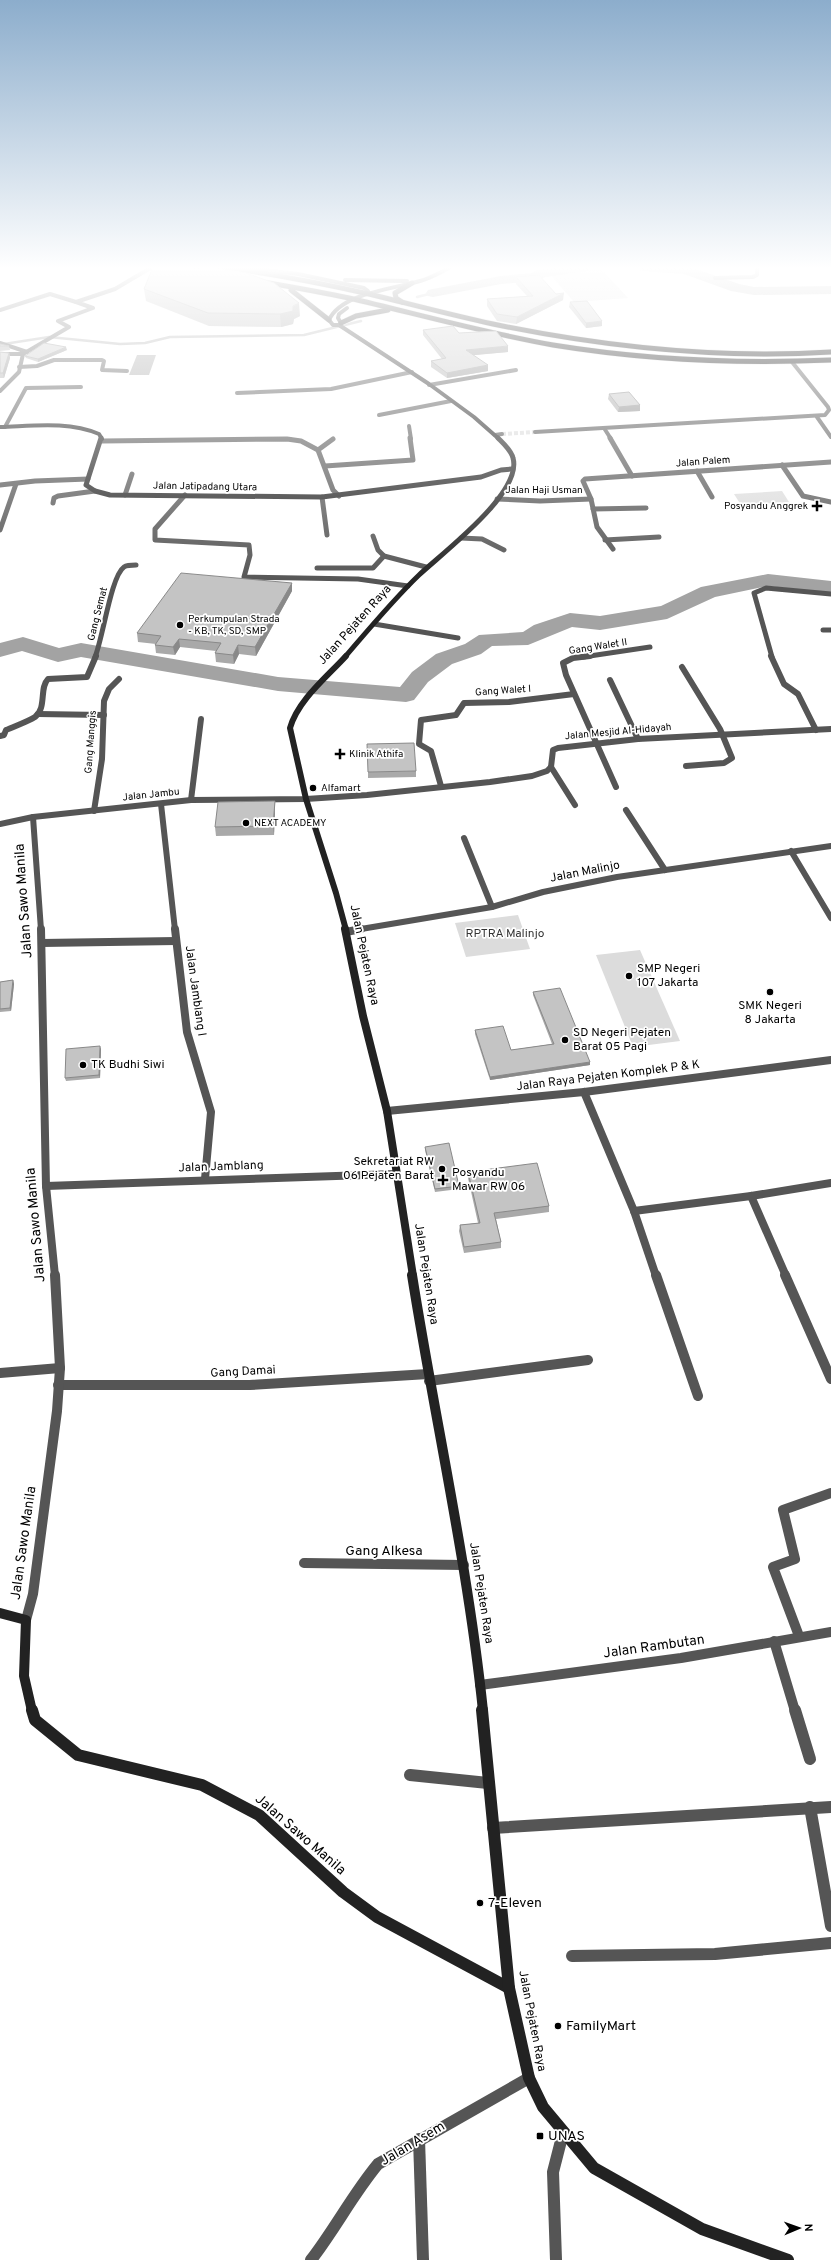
<svg xmlns="http://www.w3.org/2000/svg" width="831" height="2260" viewBox="0 0 831 2260" font-family="Overpass,sans-serif">
<style>
.green{fill:#dcdcdc}
.water{fill:#a3a3a3}
.lines{fill:none;stroke-linecap:round;stroke-linejoin:round}
.stream{stroke:#a3a3a3;stroke-width:2.5}
.river{fill:#a3a3a3;fill-rule:evenodd}
.street-tunnel{stroke:#d9d9d9;stroke-width:4;stroke-dasharray:4 2;stroke-linecap:butt}
.primary-casing{stroke:#dbdbdb;stroke-width:6}
.street-far5{stroke:#555;stroke-width:4}
.street-far4{stroke:#555;stroke-width:5}
.street-far3{stroke:#555;stroke-width:6}
.street-far2{stroke:#555;stroke-width:8}
.street-far1{stroke:#555;stroke-width:10}
.street{stroke:#555;stroke-width:12}
.secondary-far5{stroke:#222;stroke-width:4}
.secondary-far4{stroke:#222;stroke-width:5}
.secondary-far3{stroke:#222;stroke-width:6}
.secondary-far2{stroke:#222;stroke-width:8}
.secondary-far1{stroke:#222;stroke-width:10}
.secondary{stroke:#222;stroke-width:12}
.primary{stroke:#000;stroke-width:5}
.wall{fill:#a9a9a9}
.shaded-wall{fill:#898989}
.building{fill:#c4c4c4;stroke:#898989}
.poi-dot{fill:#000;stroke:#fff;stroke-width:1.5}
.labels{text-anchor:middle;dominant-baseline:central;stroke-width:3.5;stroke-linejoin:round;paint-order:stroke}
.far-street-label{font-size:10px;fill:#000;stroke:#fff}
.far-poi-label{font-size:10px;fill:#000;stroke:#fff;text-anchor:start}
.street-label{font-size:12px;fill:#000;stroke:#fff}
.park-label{font-size:12px;fill:#333;stroke:#fff}
.poi-label{font-size:12px;fill:#000;stroke:#fff;text-anchor:start}
.near-street-label{font-size:14px;fill:#000;stroke:#fff}
.near-poi-label{font-size:14px;fill:#000;stroke:#fff;text-anchor:start}
</style>
<rect width="100%" height="100%" fill="#fff"/>
<!-- green -->
<g class="green">
<path d="M601,269L628,298L574,302L549,273Z"/>
<path d="M782,491L789,502L741,505L734,494Z"/>
<path d="M518,915L530,949L466,957L455,923Z"/>
<path d="M640,950L680,1041L633,1047L596,955Z"/>
</g>
<!-- water -->
<path class="water" d="M137,355H156L149,375H129Z"/>
<g class="lines">
<!-- stream -->
<g class="stream">
<path d="M417,297L433,293"/>
<path d="M4,344L49,337L120,344L145,343L170,337L304,335L361,321"/>
</g>
<!-- river -->
<g class="river">
<path d="M557,267H595L588,271L545,277L536,281L501,284L433,297L428,296L426,293L428,290L433,289L501,276L532,273L536,270Z"/>
<path d="M635,267H690L739,284L754,287L831,286V294L754,295L731,291L684,274L642,271Z"/>
<path d="M768,574L831,581V593L768,586L715,597L667,619L600,630L572,627L528,645L492,646L481,654L452,664L428,682L414,700L406,702L278,691L81,657L58,662L22,651L0,657V643L23,637L59,648L81,643L278,677L400,687L412,672L436,654L465,644L479,635L523,632L534,625L570,613L600,616L661,606L701,587Z"/>
</g>
<!-- street-tunnel -->
<path class="street-tunnel" d="M502,434L535,432"/>
<defs>
<g id="primary">
<path d="M223,267C272,274 321,283 369,294C410,304 451,315 493,324C604,347 717,359 831,352"/>
<path d="M263,282C292,287 321,292 349,298C417,314 485,333 553,345C645,360 738,364 831,360"/>
<path d="M291,290L329,320"/>
<path d="M402,302L396,298L395,293L412,283"/>
<path d="M341,323L356,316L388,310"/>
</g>
</defs>
<!-- primary casing -->
<use href="#primary" class="primary-casing"/>
<!-- street-far5 -->
<g class="street-far5">
<path d="M715,278L753,277L757,275V267"/>
<path d="M0,310L50,294L76,302"/>
<path d="M0,343L27,352"/>
<path d="M0,354H23"/>
<path d="M19,367L37,366L54,360H102L104,361L102,370L127,371"/>
<path d="M429,385L516,370"/>
<path d="M0,391L19,372L23,354L69,327L58,321L93,308L76,302L115,289L152,267"/>
<path d="M237,393L331,389L412,372"/>
<path d="M379,415L451,401"/>
<path d="M817,417L831,437"/>
<path d="M409,426L411,439"/>
<path d="M5,427L26,388L81,387"/>
<path d="M604,428L611,439"/>
<path d="M535,432L825,415L829,410L828,407L792,362"/>
<path d="M495,435L502,434"/>
<path d="M248,439H290"/>
</g>
<!-- street-far4 -->
<g class="street-far4">
<path d="M610,438L632,476"/>
<path d="M333,439L318,450L333,490L339,496"/>
<path d="M102,441L287,439L301,441L318,450"/>
<path d="M782,465L803,496L831,502"/>
<path d="M325,466L413,460L410,438"/>
<path d="M697,471L712,497"/>
<path d="M0,485L35,481L88,479"/>
<path d="M125,495L132,474"/>
<path d="M185,495L155,529V540L249,545L250,555L244,577L358,579L408,586"/>
<path d="M322,497L327,535"/>
<path d="M497,499L540,501L591,499"/>
<path d="M53,503L54,498L58,496L95,491"/>
<path d="M593,509L646,508"/>
<path d="M0,530L16,484"/>
<path d="M373,536L378,550L384,556L426,567"/>
<path d="M461,538L482,539L504,550"/>
<path d="M605,540L659,537"/>
<path d="M613,549L597,527L591,499L583,481L585,479L831,462"/>
<path d="M317,568H373L384,556"/>
<path d="M374,624L458,638"/>
<path d="M823,630H831"/>
<path d="M95,657C103,638 111,576 124,567C127,565 132,565 136,565"/>
<path d="M583,657L650,647"/>
<path d="M772,657L754,593L766,588L831,594"/>
</g>
<!-- street-far3 -->
<g class="street-far3">
<path d="M590,656L573,658L563,663L566,675L616,787"/>
<path d="M771,656L784,684L798,694L816,730"/>
<path d="M682,667L720,729L732,758L724,763L686,766"/>
<path d="M610,680L638,739"/>
<path d="M38,714L104,715"/>
<path d="M0,736L4,735L6,730C15,726 27,722 35,717C47,708 39,688 48,679L87,677L96,656"/>
<path d="M551,767L575,805"/>
<path d="M441,786L431,751L419,744L421,720L456,715L464,703L509,702L574,694"/>
<path d="M191,800L201,719"/>
<path d="M161,804L175,930"/>
<path d="M626,810L665,870"/>
<path d="M94,811L102,759L104,701L109,689L119,679"/>
<path d="M33,817L41,930"/>
<path d="M0,824L33,817L191,800L306,799L367,795L490,782L532,776L547,771L551,767L553,750L558,748L638,739L831,729"/>
<path d="M464,838L492,907"/>
<path d="M791,851L831,918"/>
<path d="M355,930L492,907L543,892L617,877L831,846"/>
</g>
<!-- street-far2 -->
<g class="street-far2">
<path d="M41,929L46,1186L55,1276"/>
<path d="M175,929L187,1032L211,1112L205,1179"/>
<path d="M346,932L361,929"/>
<path d="M42,943L176,941"/>
<path d="M584,1092L634,1211L656,1276"/>
<path d="M387,1111L584,1092L831,1060"/>
<path d="M46,1186L396,1174"/>
<path d="M751,1196L786,1276"/>
<path d="M634,1211L751,1196L831,1183"/>
</g>
<!-- street-far1 -->
<g class="street-far1">
<path d="M656,1275L698,1396"/>
<path d="M785,1275L831,1379"/>
<path d="M0,1373L60,1368"/>
<path d="M429,1381L588,1360"/>
<path d="M58,1385H250L428,1374"/>
<path d="M304,1563L464,1565"/>
<path d="M26,1620L33,1594L57,1411L60,1368L55,1275"/>
<path d="M799,1636L773,1567L795,1559L783,1510L831,1493"/>
<path d="M774,1641L795,1711"/>
<path d="M480,1685L681,1658L831,1632"/>
</g>
<!-- street -->
<g class="street">
<path d="M795,1710L810,1759"/>
<path d="M410,1775L488,1783"/>
<path d="M810,1807L831,1926"/>
<path d="M493,1828L831,1807"/>
<path d="M572,1956L715,1954L831,1943"/>
<path d="M419,2139L423,2260"/>
<path d="M311,2260C335,2229 353,2194 378,2164L529,2078"/>
<path d="M556,2260L553,2172L563,2133"/>
</g>
<!-- secondary-far5 -->
<g class="secondary-far5">
<path d="M241,267L298,274L364,288L368,291V294"/>
<path d="M451,267C441,272 431,278 420,281C394,289 341,293 329,320L333,325H339L429,384L474,417L499,439"/>
<path d="M345,280L407,281"/>
<path d="M339,325L341,323L338,318L339,314L347,308"/>
<path d="M0,427C33,426 68,421 99,434L102,439"/>
</g>
<!-- secondary-far4 -->
<g class="secondary-far4">
<path d="M101,438L86,485L95,491L110,495L322,497L481,477L501,470L512,469"/>
<path d="M345,657C369,629 392,601 419,575C441,554 523,493 513,458C511,450 504,444 498,438"/>
</g>
<!-- secondary-far3 -->
<path class="secondary-far3" d="M346,930L336,893L306,799L290,728C298,700 327,677 346,656"/>
<!-- secondary-far2 -->
<path class="secondary-far2" d="M345,929L363,1016L387,1111L413,1276"/>
<!-- secondary-far1 -->
<g class="secondary-far1">
<path d="M412,1275C435,1420 468,1565 483,1711"/>
<path d="M0,1613L26,1620L24,1676L32,1711"/>
</g>
<!-- secondary -->
<g class="secondary">
<path d="M32,1710L35,1720L78,1755L202,1785L259,1815L343,1892L377,1917L509,1988"/>
<path d="M482,1710L509,1988L529,2078L543,2107L594,2168L702,2229L788,2260"/>
</g>
<!-- primary -->
<use href="#primary" class="primary"/>
</g>
<!-- wall -->
<g class="wall">
<path d="M516,277L556,294L563,300L516,324L497,321L487,306V299L527,296L516,284Z"/>
<path d="M144,289L300,316L294,319L293,324L281,327L209,326L146,301Z"/>
<path d="M570,302L602,326L586,328L569,307Z"/>
<path d="M423,330L459,333L508,352L473,355L488,371L447,378L431,367V361L442,359L423,335Z"/>
<path d="M0,344L9,346L10,350L0,351Z"/>
<path d="M67,350L38,362L26,358L25,356Z"/>
<path d="M0,352L9,353L10,358L4,378H0Z"/>
<path d="M609,394L640,405V411L618,412L608,399Z"/>
<path d="M292,583V591L256,656L239,654L234,664L216,662L215,653L216,651L180,647L175,655L156,653L155,645L156,644L138,642L137,633Z"/>
<path d="M416,771V777L368,778V772Z"/>
<path d="M275,801V810L274,835L216,836L215,827Z"/>
<path d="M13,980L14,984L11,1011L0,1012V982Z"/>
<path d="M533,992L590,1062V1065L490,1080L475,1034V1030L511,1050L552,1044L533,995Z"/>
<path d="M101,1049L100,1078L66,1081L65,1078Z"/>
<path d="M425,1147L459,1186V1189L435,1192L425,1150Z"/>
<path d="M468,1172L549,1206V1212L496,1219L501,1242V1248L464,1253L459,1231L460,1225L478,1223L468,1178Z"/>
</g>
<!-- shaded-wall -->
<g class="shaded-wall">
<path d="M564,293L563,300L516,324L517,317Z"/>
<path d="M299,303L300,316L294,319L293,324L281,327L280,314Z"/>
<path d="M602,321V326L586,328V323Z"/>
<path d="M508,346V352L465,356L466,350Z"/>
<path d="M66,347L67,350L38,362V359Z"/>
<path d="M9,353L10,358L4,378L3,373Z"/>
<path d="M488,365V371L447,378V373Z"/>
<path d="M640,405V411L618,412L619,407Z"/>
<path d="M292,583V591L256,656L255,647Z"/>
<path d="M179,639L180,647L175,655L173,647Z"/>
<path d="M238,645L239,654L234,664L233,655Z"/>
<path d="M275,801V810L274,835L273,826Z"/>
<path d="M13,980L14,984L11,1011L10,1008Z"/>
<path d="M100,1046L101,1049L100,1078L99,1075Z"/>
<path d="M590,1062V1065L490,1080V1077Z"/>
</g>
<!-- building -->
<g class="building">
<path d="M153,267H184L190,269L209,267L246,273L274,283L299,303L293,306V311L280,314L208,313L144,289Z"/>
<path d="M539,275L556,294L564,293L517,317L497,314L487,299L533,296L516,277Z"/>
<path d="M587,301L602,321L586,323L570,302Z"/>
<path d="M453,326L459,333L496,331L508,346L466,350L488,365L447,373L431,361L446,358L423,330Z"/>
<path d="M44,343L66,347L38,359L25,356Z"/>
<path d="M0,344L9,346H0Z"/>
<path d="M0,352L9,353L3,373H0Z"/>
<path d="M629,392L640,405L619,407L609,394Z"/>
<path d="M181,573L292,583L255,647L238,645L233,655L215,653L221,643L179,639L173,647L155,645L161,636L137,633Z"/>
<path d="M414,743L416,771L368,772L367,744Z"/>
<path d="M275,801L273,826L215,827L218,802Z"/>
<path d="M13,980L10,1008L0,1009V982Z"/>
<path d="M560,988L590,1062L490,1077L475,1030L503,1026L511,1050L554,1044L533,992Z"/>
<path d="M100,1046L99,1075L65,1078L66,1049Z"/>
<path d="M449,1143L459,1186L435,1189L425,1147Z"/>
<path d="M537,1163L549,1206L494,1213L501,1242L464,1247L460,1225L480,1223L468,1172Z"/>
</g>
<!-- sky -->
<linearGradient id="sky" x2="0" y2="1"><stop stop-color="#8cadcc"/><stop offset="0.46" stop-color="#fff"/><stop offset="1" stop-color="#fff" stop-opacity="0"/></linearGradient>
<rect width="831" height="583" fill="url(#sky)"/>
<!-- markers -->
<g class="poi-dot">
<path d="M815 500h4v4h4v4h-4v4h-4v-4h-4v-4h4z"/>
<circle cx="180" cy="625" r="4"/>
<path d="M338 748h4v4h4v4h-4v4h-4v-4h-4v-4h4z"/>
<circle cx="313" cy="788" r="4"/>
<circle cx="246" cy="823" r="4"/>
<circle cx="629" cy="976" r="4"/>
<circle cx="770" cy="992" r="4"/>
<circle cx="565" cy="1040" r="4"/>
<circle cx="83" cy="1065" r="4"/>
<circle cx="442" cy="1169" r="4"/>
<path d="M441 1174h4v4h4v4h-4v4h-4v-4h-4v-4h4z"/>
<circle cx="480" cy="1903" r="4"/>
<circle cx="558" cy="2026" r="4"/>
<rect x="536" y="2132" width="8" height="8" rx="2"/>
</g>
<g class="labels">
<!-- far-street labels -->
<g class="far-street-label">
<text transform="translate(703 462) rotate(-4)">Jalan Palem</text>
<text transform="translate(205 487) rotate(1)">Jalan Jatipadang Utara</text>
<text x="544" y="490">Jalan Haji Usman</text>
<text transform="translate(98 614) rotate(-76)">Gang Semat</text>
<text transform="translate(598 647) rotate(-9)">Gang Walet II</text>
<text transform="translate(503 691) rotate(-4)">Gang Walet l</text>
<text transform="translate(618 732) rotate(-5)">Jalan Mesjid Al-Hidayah</text>
<text transform="translate(91 742) rotate(-86)">Gang Manggis</text>
<text transform="translate(151 795) rotate(-6)">Jalan Jambu</text>
</g>
<!-- far-poi labels -->
<g class="far-poi-label">
<text x="808" y="506" text-anchor="end">Posyandu Anggrek</text>
<text x="188" y="619">Perkumpulan Strada<tspan x="188" dy="12">- KB, TK, SD, SMP</tspan></text>
<text x="349" y="754">Klinik Athifa</text>
<text x="321" y="788">Alfamart</text>
<text x="254" y="823">NEXT ACADEMY</text>
</g>
<!-- street labels -->
<g class="street-label">
<text transform="translate(355 625) rotate(-48)">Jalan Pejaten Raya</text>
<text transform="translate(585 872) rotate(-11)">Jalan Malinjo</text>
<text transform="translate(364 955) rotate(78)">Jalan Pejaten Raya</text>
<text transform="translate(195 991) rotate(82)">Jalan Jamblang I</text>
<text transform="translate(608 1076) rotate(-7)">Jalan Raya Pejaten Komplek P &amp; K</text>
<text transform="translate(221 1167) rotate(-2)">Jalan Jamblang</text>
<text transform="translate(426 1274) rotate(81)">Jalan Pejaten Raya</text>
<text transform="translate(243 1372) rotate(-3)">Gang Damai</text>
<text transform="translate(481 1593) rotate(81)">Jalan Pejaten Raya</text>
<text transform="translate(532 2021) rotate(79)">Jalan Pejaten Raya</text>
</g>
<!-- park labels -->
<g class="park-label">
<text x="505" y="934">RPTRA Malinjo</text>
</g>
<!-- poi labels -->
<g class="poi-label">
<text x="637" y="969">SMP Negeri<tspan x="637" dy="14">107 Jakarta</tspan></text>
<text x="770" y="1006" text-anchor="middle">SMK Negeri<tspan x="770" dy="14">8 Jakarta</tspan></text>
<text x="573" y="1033">SD Negeri Pejaten<tspan x="573" dy="14">Barat 05 Pagi</tspan></text>
<text x="91" y="1065">TK Budhi Siwi</text>
<text x="434" y="1162" text-anchor="end">Sekretariat RW<tspan x="434" dy="14">06 Pejaten Barat</tspan></text>
<text x="452" y="1173">Posyandu<tspan x="452" dy="14">Mawar RW 06</tspan></text>
</g>
<!-- near-street labels -->
<g class="near-street-label">
<text transform="translate(24 901) rotate(-94)">Jalan Sawo Manila</text>
<text transform="translate(36 1225) rotate(-95)">Jalan Sawo Manila</text>
<text transform="translate(24 1543) rotate(-82)">Jalan Sawo Manila</text>
<text x="384" y="1551">Gang Alkesa</text>
<text transform="translate(654 1647) rotate(-8)">Jalan Rambutan</text>
<text transform="translate(300 1835) rotate(41)">Jalan Sawo Manila</text>
<text transform="translate(413 2144) rotate(-31)">Jalan Asem</text>
</g>
<!-- near-poi labels -->
<g class="near-poi-label">
<text x="488" y="1903">7-Eleven</text>
<text x="566" y="2026">FamilyMart</text>
<text x="548" y="2136">UNAS</text>
</g>
</g>
<!-- north arrow -->
<g transform="translate(799 2228) rotate(88)" stroke="#ffffff" stroke-width="3" paint-order="stroke">
<path d="M0-3L7 15L0 10L-7 15Z" fill="#000000"/>
<text y="-6" font-size="11" font-weight="bold" text-anchor="middle" fill="#000000">N</text>
</g>
</svg>
